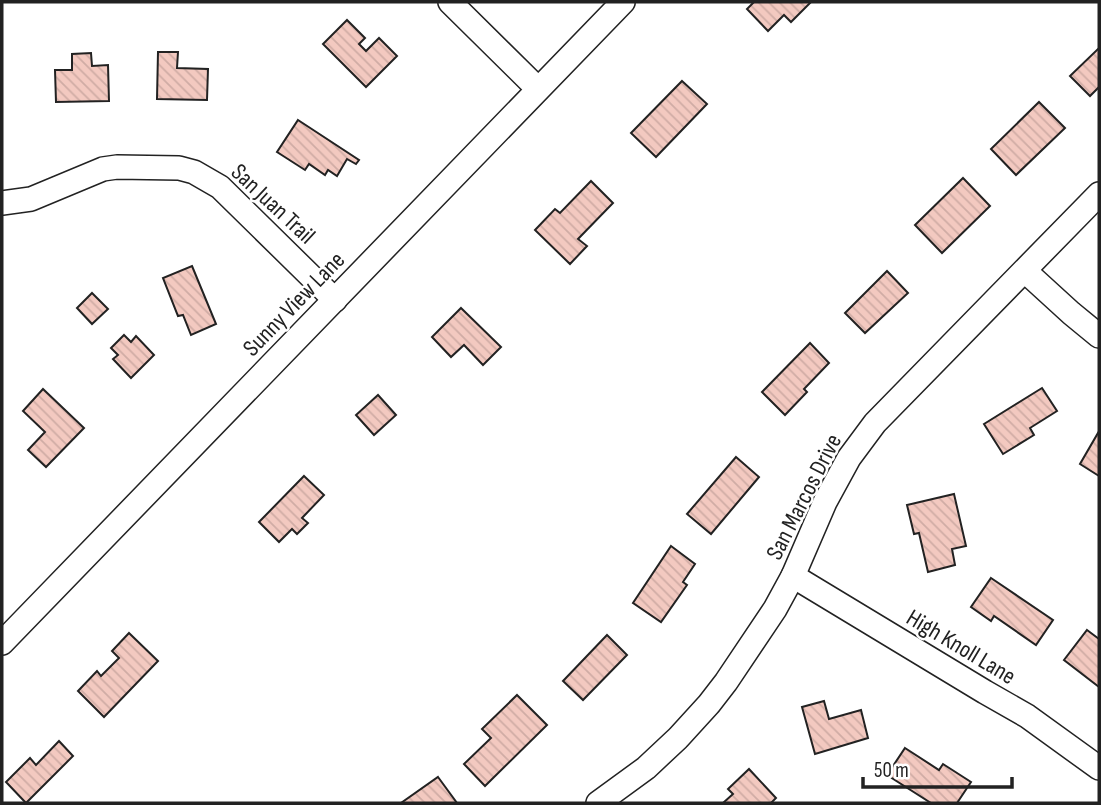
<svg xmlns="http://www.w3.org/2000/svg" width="1101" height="805" viewBox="0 0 1101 805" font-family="'Sofia Sans Condensed',sans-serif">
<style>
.building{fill:url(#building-back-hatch);stroke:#222;stroke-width:2}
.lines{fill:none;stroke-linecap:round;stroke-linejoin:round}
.minor-casing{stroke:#222;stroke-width:26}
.minor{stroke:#fff;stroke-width:23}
.labels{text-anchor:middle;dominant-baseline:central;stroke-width:5;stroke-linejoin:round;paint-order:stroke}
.street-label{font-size:24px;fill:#222;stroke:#fff}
</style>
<defs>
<pattern id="building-back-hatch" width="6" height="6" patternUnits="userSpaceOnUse" patternTransform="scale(1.75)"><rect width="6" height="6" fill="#f3c9c0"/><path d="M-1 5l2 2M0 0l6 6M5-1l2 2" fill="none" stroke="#d0aca5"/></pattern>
</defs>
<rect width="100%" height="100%" fill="#fff"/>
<!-- building -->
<g class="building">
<path d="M754,2H811L791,22L784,15L768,31L747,9Z"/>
<path d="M347,20L365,38L359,44L366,51L379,38L397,56L366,87L323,44Z"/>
<path d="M1099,48V87L1090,96L1070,76Z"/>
<path d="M158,52H178L177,68L208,69L207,100L157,99Z"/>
<path d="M91,53L92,66L108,65L109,101L56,102L55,70H72V54Z"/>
<path d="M682,81L707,104L656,157L631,133Z"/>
<path d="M1039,102L1065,128L1016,175L991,149Z"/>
<path d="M298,120L359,160L356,164L347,159L337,176L328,170L325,175L309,164L305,170L277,152Z"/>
<path d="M963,178L990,206L942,253L915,225Z"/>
<path d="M591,181L613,203L578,239L587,246L570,264L535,230L555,209L560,213Z"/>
<path d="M192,266L216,324L191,335L183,315L178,316L163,278Z"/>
<path d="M887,271L908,293L865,333L845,313Z"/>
<path d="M92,293L108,309L92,324L77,308Z"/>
<path d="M461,308L501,347L483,365L464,345L451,357L432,337Z"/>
<path d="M124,335L131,342L136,336L154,355L131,378L113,359L118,355L111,348Z"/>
<path d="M810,343L829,363L804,389L807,392L785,415L762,392Z"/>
<path d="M1042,388L1057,411L1030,428L1034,435L1003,454L984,424Z"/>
<path d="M43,389L84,428L46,467L28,450L45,432L23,411Z"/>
<path d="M378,395L396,415L374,435L356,415Z"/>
<path d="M1098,433L1099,434V476L1080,464Z"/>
<path d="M736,457L759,477L711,534L687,514Z"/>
<path d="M304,476L324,495L302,518L308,523L297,534L292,529L279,542L259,522Z"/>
<path d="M954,494L966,546L952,549L955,565L928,572L919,533L914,534L907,505Z"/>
<path d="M671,546L695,564L683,582L687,585L661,622L633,603Z"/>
<path d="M991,578L1053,620L1036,645L994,616L991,621L971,607Z"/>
<path d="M1087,630L1099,639V687L1064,660Z"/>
<path d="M129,633L158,661L104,717L78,691L97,671L101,676L119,658L112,651Z"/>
<path d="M607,635L627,655L583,700L563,681Z"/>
<path d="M517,695L547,725L485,786L464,764L491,738L482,729Z"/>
<path d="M824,701L829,719L861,710L868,738L815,754L802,707Z"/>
<path d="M59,741L73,756L26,803L6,782L30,758L36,765Z"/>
<path d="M905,748L939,770L943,764L971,782L957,803H931L887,775Z"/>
<path d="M749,769L776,798L771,803H723L733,794L728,789Z"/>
<path d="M438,777L457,803H401Z"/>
</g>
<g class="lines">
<defs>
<g id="minor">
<path d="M450,2L538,89"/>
<path d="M2,203L31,199L103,169L117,167L179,168L194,172L220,187L335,300"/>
<path d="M1025,271L1071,313L1099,336"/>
<path d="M793,576L985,692L1027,716L1099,768"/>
<path d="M2,643L623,2"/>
<path d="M598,803L646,768L678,738L709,704L726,682L775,609L793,576L825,502L849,458L875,423L1099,194"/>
</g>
</defs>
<!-- minor casing -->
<use href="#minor" class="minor-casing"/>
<!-- minor -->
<use href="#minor" class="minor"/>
</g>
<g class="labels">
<!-- street labels -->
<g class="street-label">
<text transform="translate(273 204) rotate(43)">San Juan Trail</text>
<text transform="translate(294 304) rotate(-46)">Sunny View Lane</text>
<text transform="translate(804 497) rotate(-63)">San Marcos Drive</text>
<text transform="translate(961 647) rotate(31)">High Knoll Lane</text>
</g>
</g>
<!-- border -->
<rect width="1101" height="805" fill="none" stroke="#222222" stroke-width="7"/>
<!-- scale -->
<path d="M863 777v10h149v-10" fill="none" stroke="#222222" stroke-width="3.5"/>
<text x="874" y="777" font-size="21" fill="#222222" stroke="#ffffff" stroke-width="5" paint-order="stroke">50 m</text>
</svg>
